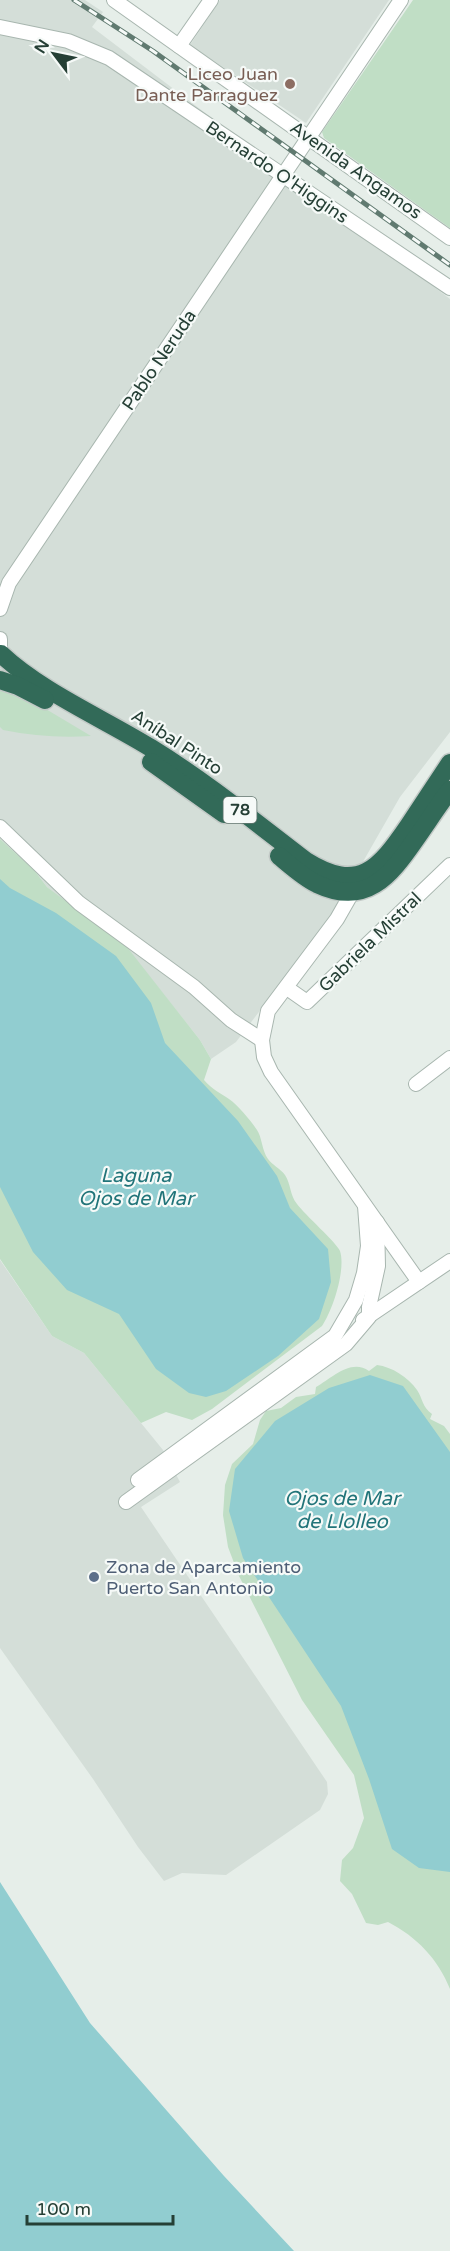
<svg xmlns="http://www.w3.org/2000/svg" width="450" height="2251" viewBox="0 0 450 2251" font-family="'Varela Round',sans-serif">
<style>
.built{fill:#d4ded8}
.green{fill:#c0dec5}
.water{fill:#91cdd0}
.lines{fill:none;stroke-linecap:round;stroke-linejoin:round}
.minor-casing{stroke:#a8b6af;stroke-width:16}
.highway-casing{stroke:#c2c9c6;stroke-width:21}
.minor{stroke:#fff;stroke-width:14}
.highway{stroke:#326a58;stroke-width:18}
.rail-casing{stroke:#607a70;stroke-width:5}
.rail{stroke:#f6faf8;stroke-width:3;stroke-dasharray:9;stroke-linecap:butt}
.education-dot{fill:#8d6e63;stroke:#f6faf8;stroke-width:2}
.service-dot{fill:#5c6f8a;stroke:#f6faf8;stroke-width:2}
.labels{text-anchor:middle;dominant-baseline:central;stroke-width:4.5;stroke-linejoin:round;paint-order:stroke}
.shield{fill:#f6faf8;stroke:#647770;stroke-width:1.5}
.shield-label{font-size:16px;font-weight:bold;fill:#253f35}
.education-label{font-size:18px;fill:#785e54;stroke:#f6faf8;text-anchor:end}
.street-label{font-size:18px;fill:#253f35;stroke:#f6faf8}
.service-label{font-size:18px;fill:#4e5e75;stroke:#f6faf8;text-anchor:start}
.water-label{font-size:20px;font-style:italic;fill:#217479;stroke:#f6faf8}
</style>
<rect width="100%" height="100%" fill="#e6eee9"/>
<!-- built -->
<g class="built">
<path d="M0,0H85L103,12L92,27L450,299V732L400,797L332,916L236,1042L211,1059L200,1040L138,962L47,887L34,870L0,839Z"/>
<path d="M220,0H389L306,123L190,45Z"/>
<path d="M0,1260L52,1336L84,1353L163,1450L180,1482L141,1507L327,1782L328,1794L320,1810L226,1875L182,1873L164,1881L138,1847L93,1779L0,1648Z"/>
</g>
<!-- green -->
<g class="green">
<path d="M413,0H450V228L324,138L322,132Z"/>
<path d="M0,687L14,690L91,736C61,738 33,736 3,730L0,727Z"/>
<path d="M0,839L34,870L47,887L127,947L200,1040L211,1059L204,1080C212,1089 220,1093 229,1099C238,1105 251,1121 257,1130C262,1137 262,1151 268,1159C272,1165 280,1168 285,1175C291,1184 290,1196 297,1204C305,1215 337,1243 340,1251C346,1269 333,1310 322,1326L212,1409L192,1420L166,1412L141,1423L84,1353L52,1336L0,1259Z"/>
<path d="M377,1365C392,1367 408,1377 417,1390C423,1399 422,1407 432,1414L430,1419L444,1426L450,1434V1989C438,1959 417,1937 388,1922L378,1925L366,1923L352,1894L340,1881L342,1860L353,1848L364,1818L354,1775L302,1700L239,1576L228,1547L223,1515L225,1485L232,1464L253,1444L260,1420L266,1411L281,1408L296,1397L315,1394L316,1387C332,1378 351,1358 369,1371Z"/>
</g>
<!-- water -->
<g class="water">
<path d="M0,879L10,888L56,913L116,956L151,1003L165,1043L238,1121L277,1176L290,1208L328,1249L331,1282L319,1319L278,1356L226,1391L206,1397L189,1393L156,1369L119,1314L67,1290L33,1252L0,1187Z"/>
<path d="M370,1375L403,1386L450,1452V1872L419,1868L392,1849L369,1779L341,1706L243,1558L229,1511L235,1469L275,1421L329,1388Z"/>
<path d="M0,1882L90,2023L224,2176L294,2251H0Z"/>
</g>
<g class="lines">
<defs>
<g id="minor">
<path d="M114,0L450,238"/>
<path d="M0,27L68,41L109,58L450,288"/>
<path d="M179,46L211,0"/>
<path d="M0,609L9,583L401,0"/>
<path d="M0,639V656"/>
<path d="M0,827L79,903L194,987L231,1020L262,1040"/>
<path d="M353,891L337,919L268,1011L262,1040L264,1057L271,1072L419,1282"/>
<path d="M287,988L307,1002L450,865"/>
<path d="M416,1084L450,1058"/>
<path d="M363,1320L450,1261"/>
<path d="M138,1480L335,1336L356,1300L364,1273L368,1246L365,1206"/>
<path d="M126,1502L346,1344L369,1317V1307L378,1266L377,1222"/>
</g>
<g id="highway">
<path d="M1,654C40,691 104,719 151,748C205,781 255,822 306,861C359,894 379,869 409,825C423,804 436,784 450,763"/>
<path d="M0,680L18,686L45,700"/>
<path d="M151,762L224,814"/>
<path d="M279,856C291,866 303,877 317,884C366,907 390,876 415,840C427,823 438,806 450,790"/>
</g>
</defs>
<!-- minor casing -->
<use href="#minor" class="minor-casing"/>
<!-- highway casing -->
<use href="#highway" class="highway-casing"/>
<!-- minor -->
<use href="#minor" class="minor"/>
<!-- highway -->
<use href="#highway" class="highway"/>
<defs>
<path id="rail" d="M74,0L153,51L450,265"/>
</defs>
<!-- rail casing -->
<use href="#rail" class="rail-casing"/>
<!-- rail -->
<use href="#rail" class="rail"/>
</g>
<!-- markers -->
<circle class="education-dot" cx="290" cy="84" r="6"/>
<circle class="service-dot" cx="94" cy="1577" r="6"/>
<g class="labels">
<!-- shield labels -->
<rect class="shield" x="223.5" y="797" width="33" height="26" rx="4.5"/>
<g class="shield-label">
<text x="240" y="810">78</text>
</g>
<!-- education labels -->
<g class="education-label">
<text x="278" y="74">Liceo Juan<tspan x="278" dy="21">Dante Parraguez</tspan></text>
</g>
<!-- street labels -->
<g class="street-label">
<text transform="translate(356 170) rotate(35)">Avenida Angamos</text>
<text transform="translate(277 172) rotate(34)">Bernardo O'Higgins</text>
<text transform="translate(159 360) rotate(-56)">Pablo Neruda</text>
<text transform="translate(177 742) rotate(33)">Aníbal Pinto</text>
<text transform="translate(370 942) rotate(-44)">Gabriela Mistral</text>
</g>
<!-- service labels -->
<g class="service-label">
<text x="106" y="1567">Zona de Aparcamiento<tspan x="106" dy="21">Puerto San Antonio</tspan></text>
</g>
<!-- water labels -->
<g class="water-label">
<text x="136" y="1176">Laguna<tspan x="136" dy="23">Ojos de Mar</tspan></text>
<text x="342" y="1499">Ojos de Mar<tspan x="342" dy="23">de Llolleo</tspan></text>
</g>
</g>
<!-- north arrow -->
<g transform="translate(54 54) rotate(302)" stroke="#f6faf8" stroke-width="4.5" paint-order="stroke">
<path d="M0-4.5L10 22L0 15L-10 22Z" fill="#253f35"/>
<text y="-9" font-size="16" font-weight="bold" text-anchor="middle" fill="#253f35">N</text>
</g>
<!-- scale -->
<path d="M27 2215v9h146v-9" fill="none" stroke="#253f35" stroke-width="3"/>
<text x="36" y="2215" font-size="18" fill="#253f35" stroke="#f6faf8" stroke-width="4.5" paint-order="stroke">100 m</text>
</svg>
